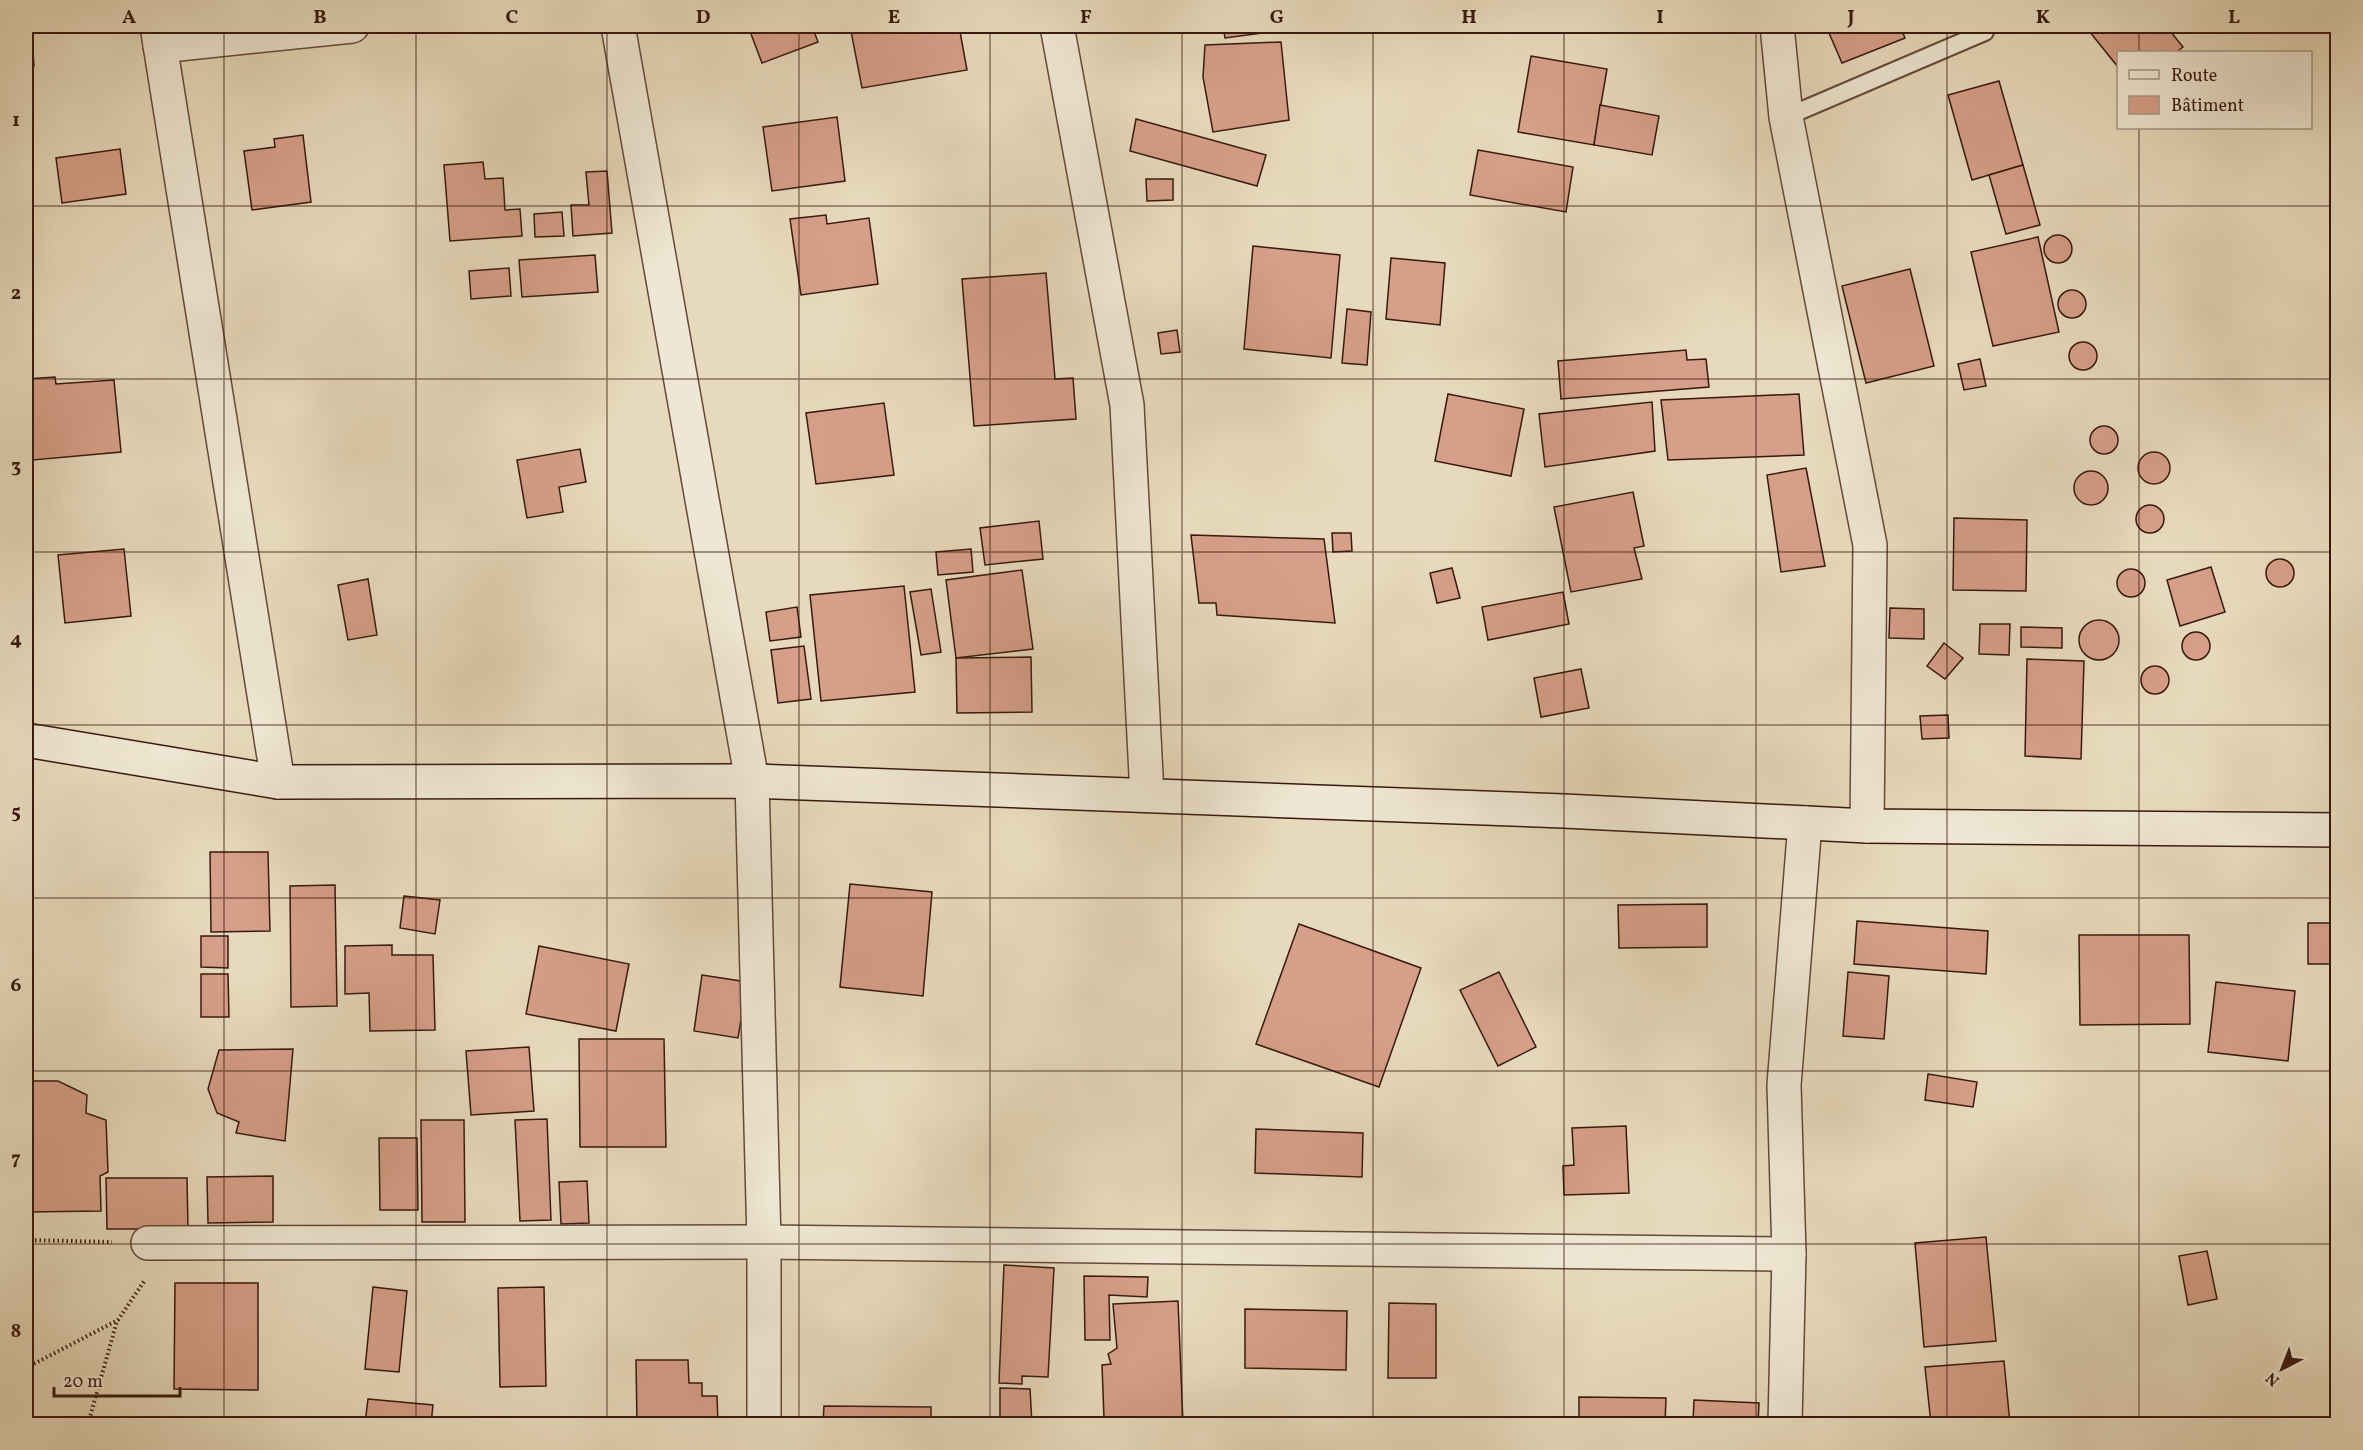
<svg xmlns="http://www.w3.org/2000/svg" width="2363" height="1450" viewBox="0 0 2363 1450" font-family="Vollkorn,serif">
<style>
.building{fill:#d69f89;stroke:#38190d;stroke-width:1.5}
.lines{fill:none;stroke-linecap:round;stroke-linejoin:round}
.service-casing{stroke:#644939;stroke-width:20}
.minor-casing{stroke:#644939;stroke-width:36}
.secondary-casing{stroke:#38190d;stroke-width:36}
.path{stroke:#38190d;stroke-width:4;stroke-dasharray:1.5 3;stroke-linecap:butt}
.service{stroke:#efe7d3;stroke-width:16}
.minor{stroke:#efe7d3;stroke-width:33}
.secondary{stroke:#efe7d3;stroke-width:33}
.grid{fill:none;stroke:#38190d;stroke-width:1.5;stroke-opacity:0.55}
.neatline{fill:none;stroke:#38190d;stroke-width:2}
.grid-label{font-size:20px;text-anchor:middle;font-weight:bold;fill:#38190d}
</style>
<rect width="100%" height="100%" fill="#e7dabc"/>
<filter id="stains"><feTurbulence type="fractalNoise" baseFrequency=".00333" numOctaves="4"/><feColorMatrix values="0 0 0 0 .2 0 0 0 0 .09 0 0 0 0 .02 0 0 0 .5 -.17"/></filter>
<radialGradient id="worn" r=".72"><stop offset=".6" stop-color="#630" stop-opacity="0"/><stop offset="1" stop-color="#630" stop-opacity=".3"/></radialGradient>
<!-- building -->
<g class="building">
<path d="M26,26H31L34,66H26Z"/>
<path d="M748,26H812L818,42L762,63Z"/>
<path d="M850,26H959L967,70L862,88Z"/>
<path d="M1223,26H1309V27L1225,38Z"/>
<path d="M1826,26H1900L1905,38L1842,63Z"/>
<path d="M2085,26H2166L2183,47L2177,52H2118V67Z"/>
<path d="M1281,42L1289,120L1213,132L1203,77L1205,45Z"/>
<path d="M1531,56L1607,69L1594,145L1518,132Z"/>
<path d="M1999,81L2023,165L1972,180L1948,95Z"/>
<path d="M1600,105L1659,116L1652,155L1594,145Z"/>
<path d="M837,117L845,181L772,191L763,127Z"/>
<path d="M1136,119L1266,155L1257,186L1130,151Z"/>
<path d="M303,135L311,202L252,210L244,151L275,147L274,139Z"/>
<path d="M120,149L126,194L62,203L56,158Z"/>
<path d="M1478,150L1573,167L1566,212L1470,195Z"/>
<path d="M483,162L485,179L503,178L505,210L520,209L522,236L450,241L444,165Z"/>
<path d="M2023,165L2040,225L2006,234L1989,175Z"/>
<path d="M607,171L612,233L573,236L571,205H589L586,172Z"/>
<path d="M1146,179H1173V200L1147,201Z"/>
<path d="M562,212L564,236L535,237L534,214Z"/>
<path d="M826,215L827,224L869,218L878,284L801,295L790,219Z"/>
<circle cx="2058" cy="249" r="14"/>
<path d="M2038,237L2059,332L1993,346L1971,252Z"/>
<path d="M1253,246L1340,255L1331,358L1244,349Z"/>
<path d="M595,255L598,292L522,297L519,260Z"/>
<path d="M1391,258L1445,263L1440,325L1386,319Z"/>
<path d="M509,268L511,296L471,299L469,271Z"/>
<path d="M1910,269L1934,366L1866,383L1842,286Z"/>
<path d="M1046,273L1055,379L1073,378L1076,419L974,426L962,279Z"/>
<circle cx="2072" cy="304" r="14"/>
<path d="M1347,309L1371,312L1367,365L1342,363Z"/>
<path d="M1177,330L1180,352L1161,354L1158,333Z"/>
<circle cx="2083" cy="356" r="14"/>
<path d="M1686,350L1687,360L1706,359L1709,387L1561,399L1558,361Z"/>
<path d="M1980,359L1986,386L1964,390L1958,364Z"/>
<path d="M55,377L56,384L114,380L121,452L33,460L26,379Z"/>
<path d="M1448,394L1524,409L1511,476L1435,461Z"/>
<path d="M1799,394L1804,455L1668,460L1661,400Z"/>
<path d="M1652,402L1655,451L1545,467L1539,414Z"/>
<path d="M884,403L894,475L816,484L806,413Z"/>
<circle cx="2104" cy="440" r="14"/>
<path d="M580,449L586,482L559,487L563,512L527,518L517,460Z"/>
<circle cx="2154" cy="468" r="16"/>
<path d="M1806,468L1825,566L1781,572L1767,475Z"/>
<circle cx="2091" cy="488" r="17"/>
<path d="M1633,492L1644,546L1634,548L1642,579L1571,592L1554,507Z"/>
<circle cx="2150" cy="519" r="14"/>
<path d="M1954,518L2027,520L2026,591L1953,590Z"/>
<path d="M1039,521L1043,559L985,565L980,528Z"/>
<path d="M1332,533H1351L1352,551L1333,552Z"/>
<path d="M1191,535L1324,539L1335,623L1217,615L1216,603H1199Z"/>
<path d="M124,549L131,616L65,623L58,555Z"/>
<path d="M971,549L973,572L938,575L936,552Z"/>
<circle cx="2280" cy="573" r="14"/>
<path d="M2211,567L2225,612L2180,626L2167,580Z"/>
<path d="M1452,568L1460,598L1437,603L1430,573Z"/>
<circle cx="2131" cy="583" r="14"/>
<path d="M1022,570L1033,649L956,658L946,580Z"/>
<path d="M368,579L377,635L348,640L338,585Z"/>
<path d="M904,586L915,692L821,701L810,595Z"/>
<path d="M931,589L941,652L921,655L910,592Z"/>
<path d="M1563,592L1569,624L1488,640L1482,607Z"/>
<path d="M797,607L801,637L770,641L766,612Z"/>
<path d="M1890,608L1924,609V639L1889,638Z"/>
<circle cx="2099" cy="640" r="20"/>
<path d="M1980,624H2010L2009,655L1979,654Z"/>
<path d="M2021,627L2062,628V648L2021,647Z"/>
<circle cx="2196" cy="646" r="14"/>
<path d="M1944,643L1963,658L1945,679L1927,666Z"/>
<path d="M804,646L811,699L778,703L771,650Z"/>
<path d="M1031,657L1032,712L957,713L956,658Z"/>
<path d="M2027,659L2084,661L2081,759L2025,756Z"/>
<circle cx="2155" cy="680" r="14"/>
<path d="M1581,669L1589,708L1541,717L1534,678Z"/>
<path d="M1948,715L1949,738L1922,739L1920,716Z"/>
<path d="M210,852H268L270,931L211,932Z"/>
<path d="M850,884L932,892L923,996L840,987Z"/>
<path d="M335,885L337,1006L291,1007L290,886Z"/>
<path d="M404,896L440,900L435,934L400,928Z"/>
<path d="M1707,904V947L1619,948L1618,905Z"/>
<path d="M1857,921L1988,931L1986,974L1854,964Z"/>
<rect x="2308" y="923" width="24" height="41"/>
<path d="M1299,924L1421,968L1379,1087L1256,1044Z"/>
<path d="M2079,935H2189L2190,1024L2080,1025Z"/>
<path d="M201,936H228V968L201,967Z"/>
<path d="M392,945V955H433L435,1030L370,1031L369,993L345,994V946Z"/>
<path d="M539,946L629,964L616,1031L526,1014Z"/>
<path d="M1499,972L1536,1047L1498,1066L1460,990Z"/>
<path d="M1848,972L1889,976L1884,1039L1843,1036Z"/>
<path d="M201,974H228L229,1017H201Z"/>
<path d="M702,975L747,982L738,1038L694,1031Z"/>
<path d="M2216,982L2295,991L2288,1061L2208,1052Z"/>
<path d="M579,1039H664L666,1147H580Z"/>
<path d="M529,1047L534,1111L471,1115L466,1051Z"/>
<path d="M293,1049L285,1141L236,1133L239,1122L217,1113L208,1089L219,1050Z"/>
<path d="M1928,1074L1977,1082L1973,1107L1925,1100Z"/>
<path d="M26,1081H58L87,1095L86,1113L106,1120L108,1172L100,1176L101,1211L26,1212Z"/>
<path d="M547,1119L551,1220L520,1221L515,1120Z"/>
<path d="M421,1120H464L465,1222H422Z"/>
<path d="M1626,1126L1629,1193L1564,1195L1563,1166L1574,1165L1572,1128Z"/>
<path d="M1256,1129L1363,1133L1362,1177L1255,1173Z"/>
<path d="M379,1138H417L418,1210H380Z"/>
<path d="M273,1176V1222L208,1223L207,1177Z"/>
<path d="M106,1178H187L188,1229H107Z"/>
<path d="M587,1181L589,1223L561,1224L559,1182Z"/>
<path d="M1986,1237L1996,1341L1924,1347L1915,1243Z"/>
<path d="M2207,1251L2217,1299L2188,1305L2179,1256Z"/>
<path d="M1004,1265L1054,1268L1048,1377L1022,1376V1384L999,1383Z"/>
<path d="M1084,1276L1148,1277L1147,1297L1109,1295L1110,1340H1085Z"/>
<path d="M175,1283H258V1390L174,1389Z"/>
<path d="M373,1287L407,1291L399,1372L365,1369Z"/>
<path d="M544,1287L546,1386L500,1387L498,1288Z"/>
<path d="M1178,1301L1183,1424H1161L1104,1418L1102,1365L1111,1364L1108,1354L1117,1348L1113,1304Z"/>
<path d="M1389,1303L1436,1304V1378H1388Z"/>
<path d="M1245,1309L1347,1311L1346,1370L1245,1368Z"/>
<path d="M636,1360H688L689,1383H702V1396H717L718,1424H637Z"/>
<path d="M2004,1361L2010,1424H1931L1925,1367Z"/>
<path d="M1000,1388L1030,1389L1032,1424H1000Z"/>
<path d="M1579,1397L1666,1398L1665,1424H1579Z"/>
<path d="M368,1399L433,1405L431,1424H365Z"/>
<path d="M1694,1400L1759,1403L1758,1424H1693Z"/>
<path d="M824,1406L931,1407V1424H823Z"/>
</g>
<g class="lines">
<defs>
<path id="service" d="M1786,117L1985,32"/>
<g id="minor">
<path d="M157,26L278,782"/>
<path d="M618,26L752,781L764,1242V1424"/>
<path d="M1057,26L1127,405L1147,795"/>
<path d="M1777,26L1786,117L1870,545L1867,826"/>
<path d="M160,46L352,26"/>
<path d="M148,1243L764,1242L1789,1254"/>
<path d="M1785,1424L1789,1254L1784,1085L1805,823"/>
</g>
<path id="secondary" d="M26,740L278,782L752,781L1564,811L1867,826L2338,830"/>
</defs>
<!-- service casing -->
<use href="#service" class="service-casing"/>
<!-- minor casing -->
<use href="#minor" class="minor-casing"/>
<!-- secondary casing -->
<use href="#secondary" class="secondary-casing"/>
<!-- path -->
<g class="path">
<path d="M26,1240L112,1242"/>
<path d="M26,1368L118,1320L145,1280"/>
<path d="M88,1424L117,1321"/>
</g>
<!-- service -->
<use href="#service" class="service"/>
<!-- minor -->
<use href="#minor" class="minor"/>
<!-- secondary -->
<use href="#secondary" class="secondary"/>
</g>
<!-- grid -->
<path class="grid" d="M224,26V1424M416,26V1424M607,26V1424M799,26V1424M990,26V1424M1182,26V1424M1373,26V1424M1564,26V1424M1756,26V1424M1947,26V1424M2139,26V52M2139,128V1424M26,206H2338M26,379H2338M26,552H2338M26,725H2338M26,898H2338M26,1071H2338M26,1244H2338"/>
<!-- margin -->
<rect width="2363" height="1450" fill="none" stroke="#e7dabc" stroke-width="66"/>
<!-- legend -->
<rect x="2117" y="51" width="195" height="78" fill="#efe7d3" stroke="#a69584" stroke-width="1.5"/>
<rect x="2129" y="70" width="30" height="9" fill="#efe7d3" stroke="#a69584" stroke-width="1.5"/>
<text x="2171" y="81" font-size="18" fill="#38190d">Route</text>
<rect x="2129" y="96" width="30" height="18" fill="#d69f89" stroke="#a69584" stroke-width="1.5"/>
<text x="2171" y="111" font-size="18" fill="#38190d">Bâtiment</text>
<!-- north arrow -->
<g transform="translate(2282 1369) rotate(222)" stroke="#efe7d3" stroke-width="4.5" paint-order="stroke">
<path d="M0-4.5L10 22L0 15L-10 22Z" fill="#38190d"/>
<text y="-9" font-size="16" font-weight="bold" text-anchor="middle" fill="#38190d">N</text>
</g>
<!-- scale -->
<path d="M54 1387v9h126v-9" fill="none" stroke="#38190d" stroke-width="3"/>
<text x="63" y="1387" font-size="18" fill="#38190d" stroke="#efe7d3" stroke-width="4.5" paint-order="stroke">20 m</text>
<rect x="33" y="33" width="2297" height="1384" class="neatline"/>
<g class="grid-label">
<text x="129" y="23">A</text>
<text x="320" y="23">B</text>
<text x="512" y="23">C</text>
<text x="703" y="23">D</text>
<text x="894" y="23">E</text>
<text x="1086" y="23">F</text>
<text x="1277" y="23">G</text>
<text x="1469" y="23">H</text>
<text x="1660" y="23">I</text>
<text x="1851" y="23">J</text>
<text x="2043" y="23">K</text>
<text x="2234" y="23">L</text>
<text x="16" y="126">1</text>
<text x="16" y="299">2</text>
<text x="16" y="472">3</text>
<text x="16" y="645">4</text>
<text x="16" y="818">5</text>
<text x="16" y="991">6</text>
<text x="16" y="1164">7</text>
<text x="16" y="1337">8</text>
</g>
<rect width="100%" height="100%" filter="url(#stains)"/>
<rect width="100%" height="100%" fill="url(#worn)"/>
</svg>
